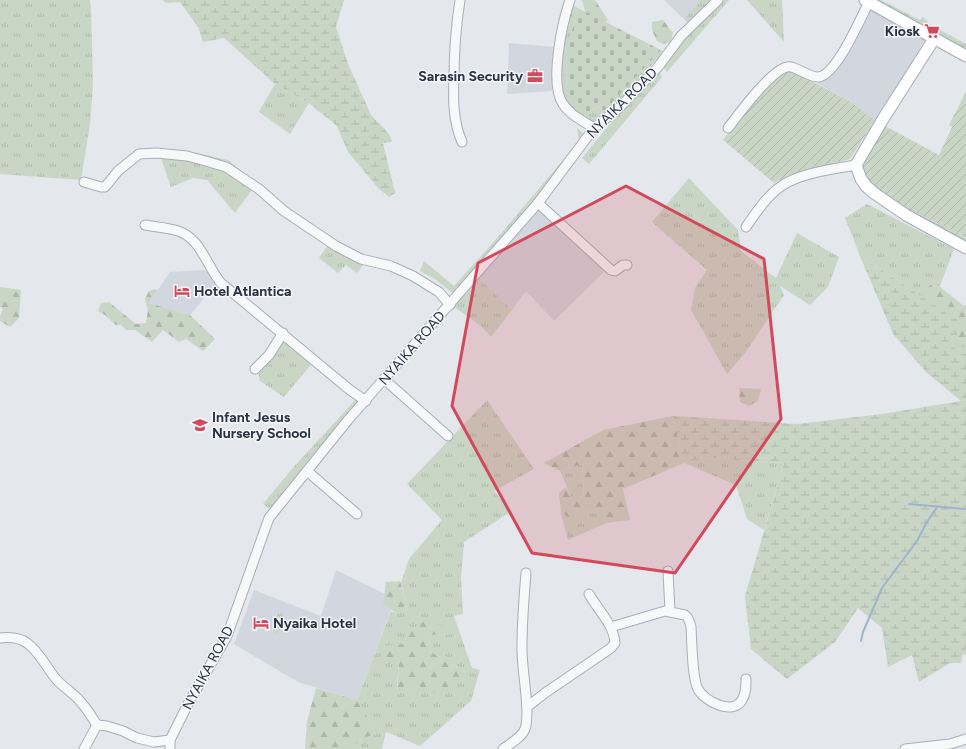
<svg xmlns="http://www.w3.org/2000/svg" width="966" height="749" viewBox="0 0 966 749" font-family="Figtree,sans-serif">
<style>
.built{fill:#d2d6de}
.grass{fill:url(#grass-tufts);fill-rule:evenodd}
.forest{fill:url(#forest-firs)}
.wetland{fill:url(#wetland-marsh)}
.cemetery{fill:url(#cemetery-stones)}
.garden{fill:url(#garden-furrows)}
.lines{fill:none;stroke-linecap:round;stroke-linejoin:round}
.stream{stroke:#9fb4cc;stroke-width:2}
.minor-casing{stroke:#a9aeb7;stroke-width:11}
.major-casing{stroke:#a3abb8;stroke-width:13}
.minor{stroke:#f7f8fa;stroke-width:9}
.major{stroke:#fff;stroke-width:11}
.marked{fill:#d1495b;fill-opacity:0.2;stroke:#d1495b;stroke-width:3;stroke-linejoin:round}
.labels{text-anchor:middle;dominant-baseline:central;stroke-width:3;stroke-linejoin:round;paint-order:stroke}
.poi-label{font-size:14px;font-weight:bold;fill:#2b3445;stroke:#f4f6f9;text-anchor:start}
.street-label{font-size:14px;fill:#2b3445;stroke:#f4f6f9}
</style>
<defs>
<pattern id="grass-tufts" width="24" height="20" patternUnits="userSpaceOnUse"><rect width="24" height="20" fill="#c9d6c5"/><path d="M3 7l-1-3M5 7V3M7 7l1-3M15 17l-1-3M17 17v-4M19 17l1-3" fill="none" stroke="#adb8ab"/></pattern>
<pattern id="forest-firs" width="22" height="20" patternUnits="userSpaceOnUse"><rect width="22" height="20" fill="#c9d6c5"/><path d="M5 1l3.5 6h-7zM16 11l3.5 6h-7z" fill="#adb8ab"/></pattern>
<pattern id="wetland-marsh" width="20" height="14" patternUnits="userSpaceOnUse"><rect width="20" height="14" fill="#c9d6c5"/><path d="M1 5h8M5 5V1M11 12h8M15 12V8" fill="none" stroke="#adb8ab"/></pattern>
<pattern id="cemetery-stones" width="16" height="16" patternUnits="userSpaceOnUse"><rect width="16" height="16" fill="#c9d6c5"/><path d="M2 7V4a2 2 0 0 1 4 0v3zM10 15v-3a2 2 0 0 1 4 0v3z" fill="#adb8ab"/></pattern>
<pattern id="garden-furrows" width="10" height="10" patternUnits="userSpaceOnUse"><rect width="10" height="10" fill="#c9d6c5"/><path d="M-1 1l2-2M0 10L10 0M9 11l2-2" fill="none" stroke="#adb8ab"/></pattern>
</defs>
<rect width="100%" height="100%" fill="#e4e7ec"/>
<!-- built -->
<g class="built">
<path d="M664,0H701L684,19Z"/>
<path d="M870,8L926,38L885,109L875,120L851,102L817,83L836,72Z"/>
<path d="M509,43L554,47L552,62V91L507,94Z"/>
<path d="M540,207L605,271L554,321L526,291L512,310L479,278Z"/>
<path d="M204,270L213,275L218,281L190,315L149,303L170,272Z"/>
<path d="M336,570L395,599L357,700L298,682L234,644L254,590L321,616Z"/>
</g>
<!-- grass -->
<g class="grass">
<path d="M0,0H90L91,8L93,85L90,124L81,180L0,174Z"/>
<path d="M701,0H710L688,23L684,19Z"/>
<path d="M721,0H729L667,72L661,65L686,36Z"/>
<path d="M747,0H782L784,42Z"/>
<path d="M871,0H881L920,20L923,17L931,25L966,44V53Z"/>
<path d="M572,5L578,8L566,53L567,104L561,101L559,58Z"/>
<path d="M661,50L663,52L593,130L581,117L600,106L604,111Z"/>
<path d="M657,70L662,77L589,164L582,158L620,112Z"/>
<path d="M275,84L309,103L290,134L259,112L258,113Z"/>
<path d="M577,127L586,138L455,295L435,279L420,271L424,261L454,286L498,237L579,141Z"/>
<path d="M158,150L201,154L228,160L257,183L235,213L207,180L193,178L171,187Z"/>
<path d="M689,178L738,230L741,251L776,278L797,233L839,257L828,287L810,305L780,286L784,295L745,353L727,374L691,310L695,288L707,270L652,222Z"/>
<path d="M867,204L954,249L933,304L860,256L845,218Z"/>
<path d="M910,209L966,238V247L908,214Z"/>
<path d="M304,221L363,265L357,273L346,265L338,273L319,258L329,244Z"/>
<path d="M479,278L512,310L491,337L481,326L454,307Z"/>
<path d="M966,325V354L952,346L953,340Z"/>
<path d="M283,336L314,361L284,397L260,381L258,369Z"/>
<path d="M357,398L360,402L270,509L263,504L291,470Z"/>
<path d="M487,400L534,469L494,491L512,511L464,542L461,578L463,614L454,616L472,668L480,670L471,701L420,746L386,732L382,749H350L362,738L376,733L357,700L391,611L398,614L408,609L401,583L409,559L442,520L407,484ZM409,632L452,634L430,635L429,651L465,672L397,694C397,672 399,651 409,632Z"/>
<path d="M707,458L784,463L764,530L747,519L736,485L684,463Z"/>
<path d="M582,464L584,497L573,501L560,471Z"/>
<path d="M603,506L606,523L568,540L561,513L581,521L585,512Z"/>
<path d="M278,613L283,614C285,620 282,630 277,634L273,631V629Z"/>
</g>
<!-- forest -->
<g class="forest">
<path d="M582,0H595L608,20L603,23L585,11Z"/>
<path d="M663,20L673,33L671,42L663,44L657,41L652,30V22Z"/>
<path d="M934,282L964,306L966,305V347L953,340L920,303L919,290L927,288Z"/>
<path d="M0,287L21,290L19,318L10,327L0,321V316L3,309L0,307Z"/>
<path d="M156,289L157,291L149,303L190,315L215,339L203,351L186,339L179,342L163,330L152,342L135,330H126L121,325H116L105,315L98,311L101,303L109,302L136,324L146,323L148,310L145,299L149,291Z"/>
<path d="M739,388L761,389L758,401L749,406L740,402Z"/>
<path d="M673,416L684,463L623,489L630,520L606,523L603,506L585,512L581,522L561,513L559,493L566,487L573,501L584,496L582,464L560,471L544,463L603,430Z"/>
<path d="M400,581L408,609L398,614L383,604L386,582Z"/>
<path d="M429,617L453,634L430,635L429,651L465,672L459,683L436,693L420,687L397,694L399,659L386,658L385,646L403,644L409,632Z"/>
<path d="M316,688L357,700L377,734L362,738L350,749H305L307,721Z"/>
</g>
<!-- wetland -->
<g class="wetland">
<path d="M162,0H344L336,27L348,64L371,115L389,134L392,142L383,143L395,193L389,197L379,189L348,152L337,126L309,103L275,84L224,38L203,42L198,27L180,2L167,3Z"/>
<path d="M860,256L962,323L952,346L966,354V655L963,654L961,663H950L919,682L912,655L888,667L882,628L858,608L835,642L787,679L751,649L745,596L784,463L707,458L684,463L673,416L797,424L882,414L961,401L926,372L893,334Z"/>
</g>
<!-- cemetery -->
<path class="cemetery" d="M578,8L661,50L604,111L600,106L581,117L567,104L566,53Z"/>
<!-- garden -->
<g class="garden">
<path d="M791,70L851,102L875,120L850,159L789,175L774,183L723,140L759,94L776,77Z"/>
<path d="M966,92V238L911,210L908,214L869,185L861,166L885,126L939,155L952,127L949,125Z"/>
</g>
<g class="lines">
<!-- stream -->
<g class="stream">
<path d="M909,504L966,509"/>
<path d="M861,641L863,632L882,588L917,541L927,522L937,507"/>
</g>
<defs>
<g id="minor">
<path d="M460,0C456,26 454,51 454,78C453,100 453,121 462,142"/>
<path d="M570,0C562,23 549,84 563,104C570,115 583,121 594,128"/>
<path d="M728,128C738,115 771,70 787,67C795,65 809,78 819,77C837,74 860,19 869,2"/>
<path d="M84,182L101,187H105L118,171L139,154L157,153L187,156L202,160L226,167L259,189L284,211L336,246L361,259L391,266L413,276L439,292L450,305"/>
<path d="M538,203L611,270L615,271L623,265H627"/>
<path d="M145,225C156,227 168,228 178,231C201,238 207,267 221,283L350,390L366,401"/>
<path d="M746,227C757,211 770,191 788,182C808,172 834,169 856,165"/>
<path d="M255,369L269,355L283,333"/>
<path d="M385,380L448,436"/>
<path d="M307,471L357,514"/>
<path d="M668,571L670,611"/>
<path d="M611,627L665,611L685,615C689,618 690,623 691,627C692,642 692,678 698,689C704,701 733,716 742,700C746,694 746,686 746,679"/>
<path d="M0,638C9,637 19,637 27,643C39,651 46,667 56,679C63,687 72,692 79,700C86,707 91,716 97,725"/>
<path d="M527,707L545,693L611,648L615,643C614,625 598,610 589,594"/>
<path d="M84,749L97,725L107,726L123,731L137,738L154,742L170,740"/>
<path d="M170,749V740L188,704L227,636L269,518L348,420L538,203L594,128L620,107L658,67L681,36L718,0"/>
<path d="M503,749C510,744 522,737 525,729C531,712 521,667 522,646C522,622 524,597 526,573"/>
<path d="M905,749L950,744L966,739"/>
</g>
<g id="major">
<path d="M865,0L966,56"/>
<path d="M934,39L883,119L856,165L861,179L866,186L874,193L906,215L966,248"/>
</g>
</defs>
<!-- minor casing -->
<use href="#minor" class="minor-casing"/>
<!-- major casing -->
<use href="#major" class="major-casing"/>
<!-- minor -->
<use href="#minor" class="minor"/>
<!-- major -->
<use href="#major" class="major"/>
</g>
<!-- marked area -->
<path class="marked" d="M626,186L764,259L781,419L675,573L532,553L452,406L478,263Z"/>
<!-- icons -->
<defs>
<symbol id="supermarket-bare" viewBox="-9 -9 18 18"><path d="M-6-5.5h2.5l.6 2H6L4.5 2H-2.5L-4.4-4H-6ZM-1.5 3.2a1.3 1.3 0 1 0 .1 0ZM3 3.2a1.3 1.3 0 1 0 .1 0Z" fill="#d1495b" stroke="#f4f6f9" stroke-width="2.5" paint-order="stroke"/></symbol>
<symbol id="office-bare" viewBox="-9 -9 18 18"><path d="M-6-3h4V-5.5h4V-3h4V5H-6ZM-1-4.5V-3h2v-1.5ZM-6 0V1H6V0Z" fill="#d1495b" stroke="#f4f6f9" stroke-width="2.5" paint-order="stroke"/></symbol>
<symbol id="hotel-bare" viewBox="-9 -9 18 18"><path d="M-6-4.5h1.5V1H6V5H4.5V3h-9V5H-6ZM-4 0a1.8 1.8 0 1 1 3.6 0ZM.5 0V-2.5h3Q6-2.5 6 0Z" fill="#d1495b" stroke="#f4f6f9" stroke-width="2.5" paint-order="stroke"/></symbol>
<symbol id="school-bare" viewBox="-9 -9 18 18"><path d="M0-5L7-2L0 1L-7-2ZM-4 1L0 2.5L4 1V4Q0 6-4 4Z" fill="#d1495b" stroke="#f4f6f9" stroke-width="2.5" paint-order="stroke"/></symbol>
</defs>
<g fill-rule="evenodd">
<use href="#supermarket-bare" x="921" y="20" width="22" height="22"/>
<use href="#office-bare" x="524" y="65" width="22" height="22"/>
<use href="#hotel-bare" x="171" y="280" width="22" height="22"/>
<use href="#school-bare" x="189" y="414" width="22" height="22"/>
<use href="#hotel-bare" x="250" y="612" width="22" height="22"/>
</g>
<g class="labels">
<!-- poi labels -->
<g class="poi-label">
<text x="920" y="31" text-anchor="end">Kiosk</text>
<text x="523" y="76" text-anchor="end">Sarasin Security</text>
<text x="194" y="291">Hotel Atlantica</text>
<text x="212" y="417">Infant Jesus<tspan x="212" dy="16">Nursery School</tspan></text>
<text x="273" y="623">Nyaika Hotel</text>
</g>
<!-- street labels -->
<g class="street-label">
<text transform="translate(622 103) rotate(-45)">NYAIKA ROAD</text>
<text transform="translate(412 348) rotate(-49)">NYAIKA ROAD</text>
<text transform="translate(208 668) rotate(-62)">NYAIKA ROAD</text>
</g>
</g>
</svg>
